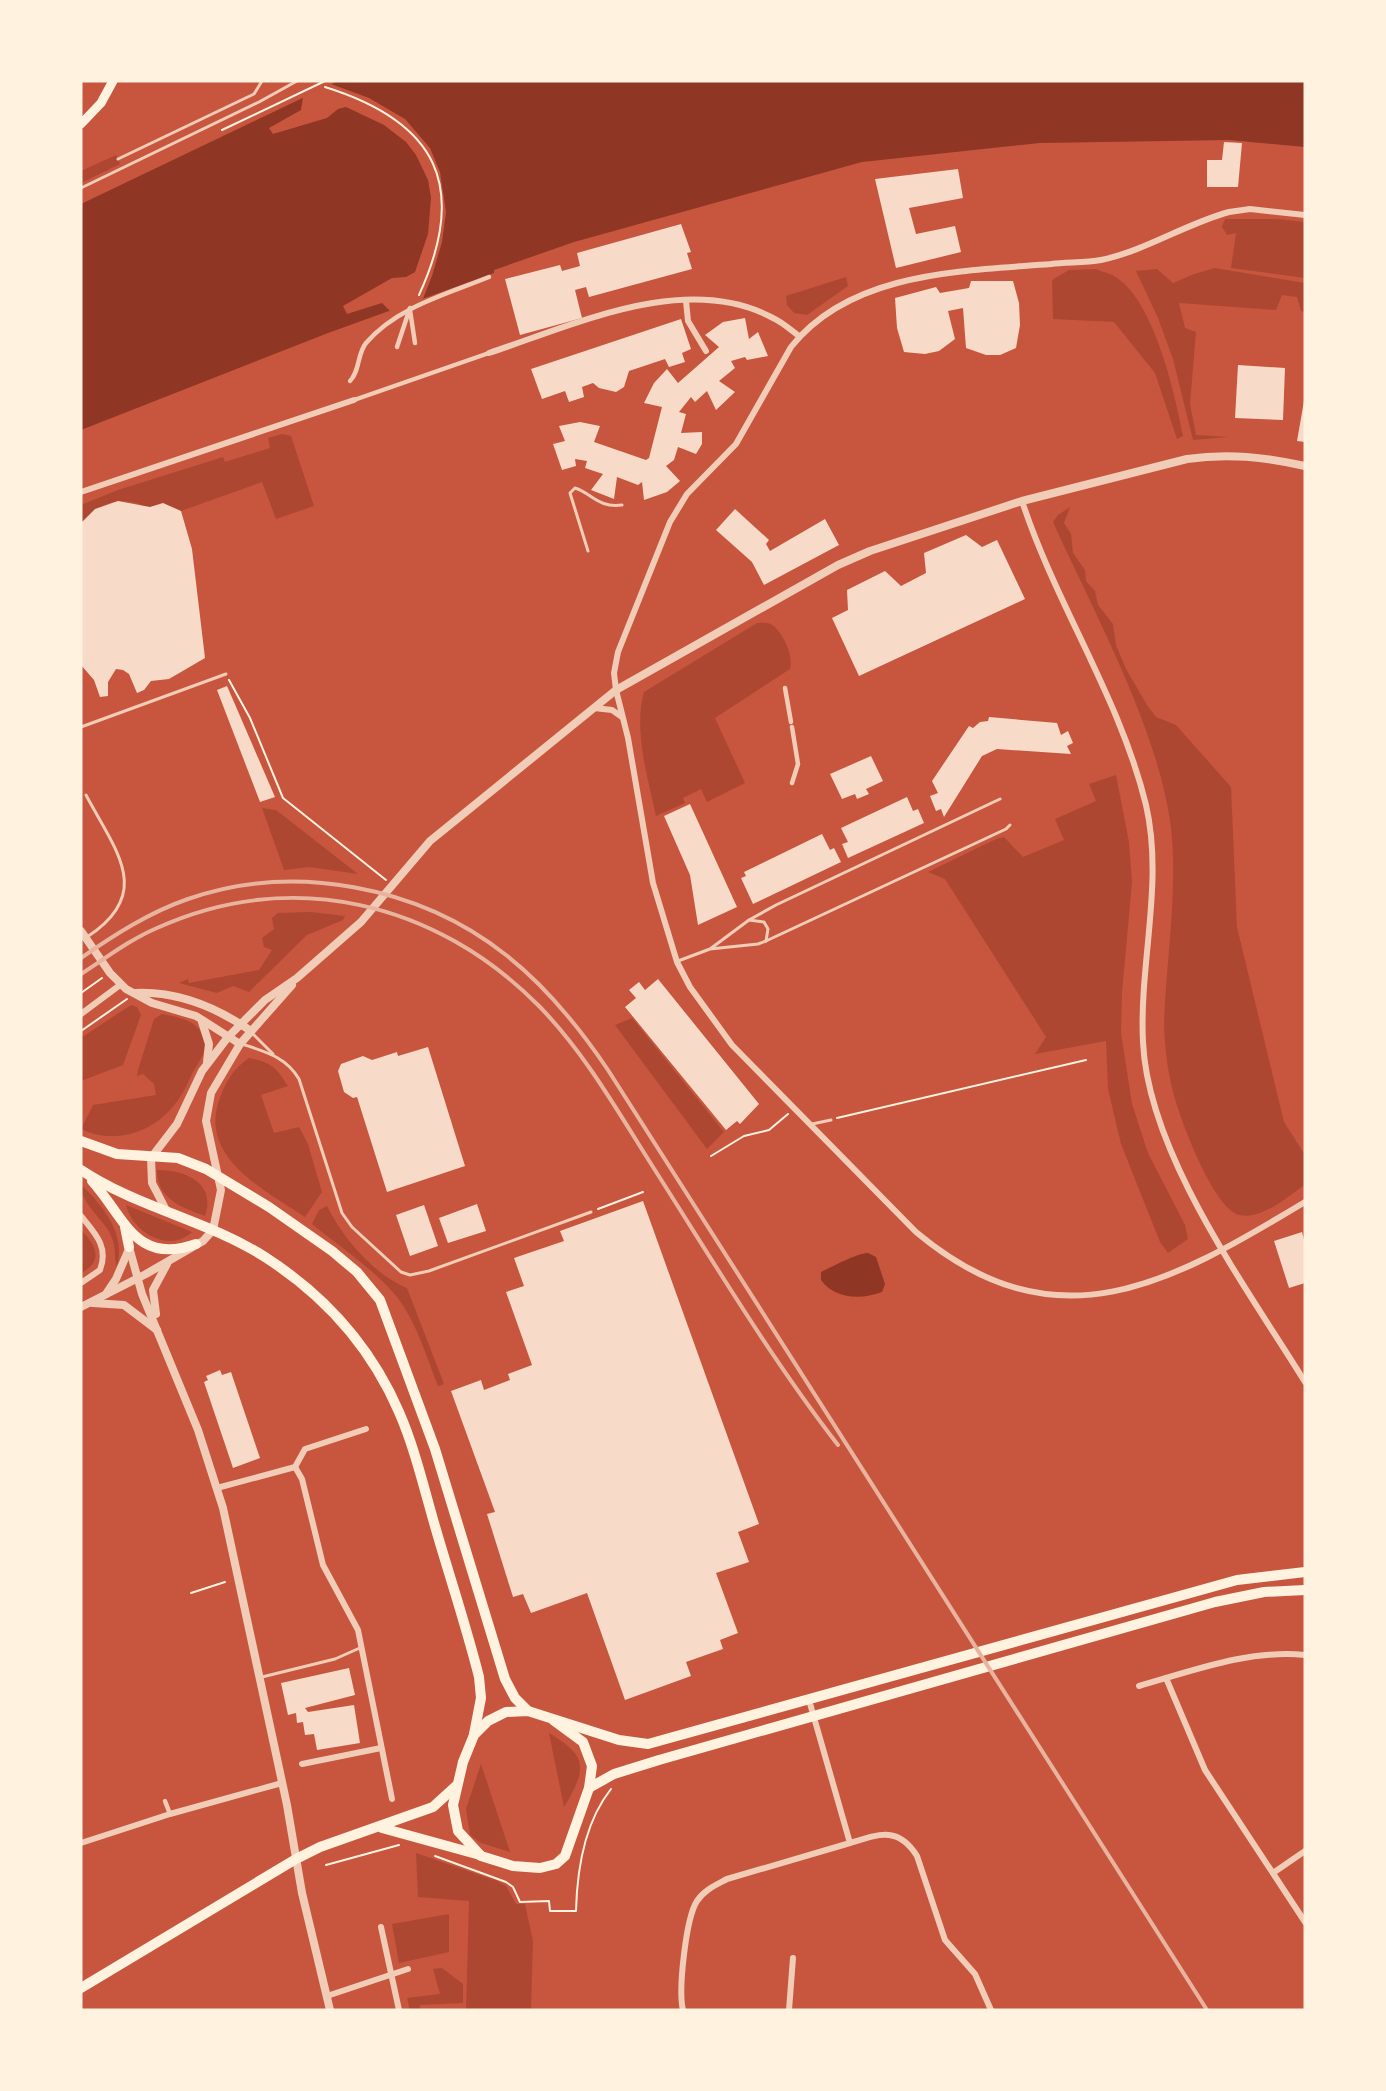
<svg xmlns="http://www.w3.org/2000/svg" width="1386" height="2091" viewBox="0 0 1386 2091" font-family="'Varela Round',sans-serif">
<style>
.green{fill:#ae4732}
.water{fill:#8f3625}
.pier{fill:#c8553d}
.building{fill:#f7dbc8}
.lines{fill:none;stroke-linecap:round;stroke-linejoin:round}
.path{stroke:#fff3e0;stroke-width:2}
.service{stroke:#f1ccb7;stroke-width:3}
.pedestrian{stroke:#f1ccb7;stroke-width:4.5}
.minor{stroke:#f1ccb7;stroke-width:6}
.tertiary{stroke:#f1ccb7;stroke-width:8}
.secondary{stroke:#fff3e0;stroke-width:9}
.trunk{stroke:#fff3e0;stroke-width:10}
.rail{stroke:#e9b49f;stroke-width:4}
</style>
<rect width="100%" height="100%" fill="#c8553d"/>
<!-- green -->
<g class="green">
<path d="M116,155L120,164L81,183V171Z"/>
<path d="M1225,219H1277L1305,222V278L1231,268L1236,233L1227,235L1222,227Z"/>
<path d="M1215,268L1305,283V312L1301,311L1297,297L1282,295L1276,310L1179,303L1185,328L1196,332L1190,404L1196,435L1228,437L1193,440L1173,359L1158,318L1136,271L1157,269L1173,283L1194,274Z"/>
<path d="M1096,269C1102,272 1109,273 1114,276C1154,299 1175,394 1183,436L1177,439L1155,373L1114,322L1053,319L1052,280L1069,270Z"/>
<path d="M846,277L848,286L807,315L794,313L787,305L786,296Z"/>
<path d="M282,434L291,436L314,506L276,519L262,482L181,511C165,503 166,506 150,507C145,508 141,504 136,503C112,497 97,507 81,523V505L118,490L223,457L225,462L270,448L268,438Z"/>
<path d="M1070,507L1064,523L1071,534L1073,553L1085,570L1086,581L1095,591L1098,605L1113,624L1116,645L1126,669L1147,705L1156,717L1176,725L1231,787L1237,927L1284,1122L1305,1155V1185C1288,1196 1262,1220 1240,1215C1215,1211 1183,1126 1176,1102C1168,1077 1165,1050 1164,1024C1166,960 1178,893 1171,828C1159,730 1094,613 1053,522L1058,515Z"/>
<path d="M757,623C762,623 767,622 772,625C783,632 794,657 790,669L715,718L745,783L707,802L701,789L683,798L685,803L656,816C648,778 633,730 644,692Z"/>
<path d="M1116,775L1129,842L1132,882L1122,993L1121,1033L1126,1065L1132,1104L1148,1153L1185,1225L1188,1239L1168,1253L1160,1242L1121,1144L1108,1089L1106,1041L1035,1054L1046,1037L945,879L928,872L996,839L1004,837L1023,857L1064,840L1055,819L1096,801L1089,784Z"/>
<path d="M262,808L276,810L358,874L309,867L284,870Z"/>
<path d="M311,912L345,916L343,920L307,935L249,992L233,986L217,993L179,983L188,979L189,983L259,970L272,950L264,947L262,938L274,929L272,918L278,913Z"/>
<path d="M131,1005L137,1007L141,1015L123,1065L81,1081V1038Z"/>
<path d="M162,1014C178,1017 198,1020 204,1038C208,1050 199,1062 193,1072C188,1082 183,1095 175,1104C153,1133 114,1145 81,1129L93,1105L156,1095L154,1084L143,1074L137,1076L138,1070L154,1019Z"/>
<path d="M632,1018L724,1132L707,1149L615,1025Z"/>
<path d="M249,1058C273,1063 276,1068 288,1086L261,1095L274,1133L299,1127L308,1144L322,1192L305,1217C266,1191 197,1157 220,1098C226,1081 234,1068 249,1058Z"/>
<path d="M157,1170C184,1169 217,1183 205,1216C181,1207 157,1199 157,1170Z"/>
<path d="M81,1185C104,1206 126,1235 117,1266C113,1254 118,1247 108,1230C99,1216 81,1202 81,1185Z"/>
<path d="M126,1205L192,1232C169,1254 132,1232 126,1205Z"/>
<path d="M327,1206C343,1238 373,1274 407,1288L444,1384L438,1386C426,1356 417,1323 397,1297C374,1269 340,1247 312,1224L319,1210Z"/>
<path d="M81,1230C95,1245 105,1260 81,1273Z"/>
<path d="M549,1733C588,1756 587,1769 564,1807Z"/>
<path d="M481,1764L510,1852L481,1843L470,1835L466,1809Z"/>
<path d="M416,1853L497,1881L506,1886L516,1904H525L533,1941L531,2010H466L469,1901L418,1897Z"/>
<path d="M449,1914V1952L399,1963L392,1924Z"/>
<path d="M442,1968L463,1984V2003L420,2005V2010H410L407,1998L440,1994L433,1969Z"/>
</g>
<!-- water -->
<g class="water">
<path d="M338,81H1305V147L1229,140L1040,143L862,162L574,242L494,270V273L328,333L81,430V204Z"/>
<path d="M868,1253L876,1257L885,1284L882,1292C860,1300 835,1299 821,1280V1272C834,1266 855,1254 868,1253Z"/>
</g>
<!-- pier -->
<path class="pier" d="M331,84L369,98L405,119L430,148L440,172L446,212L442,242L432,276L422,301L391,312L382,303L347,314L343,306L392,278L406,277L415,272L428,234L431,198L428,180L416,155L406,142L384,125L346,107L338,109L327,118L273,134L269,128L301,110L303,97Z"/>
<!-- building -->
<g class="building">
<path d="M1224,142L1242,143L1238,187H1207V160H1222Z"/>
<path d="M958,169L963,198L909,208L916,234L955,226L961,252L896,268L875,179Z"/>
<path d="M681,224L691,252L687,253L692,269L589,297L586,287L575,290L582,318L520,335L505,279L560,265L562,271L580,266L577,253Z"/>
<path d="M971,281H1013L1019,303L1020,325L1016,348L1000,355H986L966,348L963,308L948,311L955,339L939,351L925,354L904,352L897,328L895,298L936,287L940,293L969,288Z"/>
<path d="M745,318L749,339L758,332L768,356L747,360L745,357L731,361L735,368L719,381L735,392L716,410L707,391L695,402L691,397L679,412L686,414L681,433L702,432V444L696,454L678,447L674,460L666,466L680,481L667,492L644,500L642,482L638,485L617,477L614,499L591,490L603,474L585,468L587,461L575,459L576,466L562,470L553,444L565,441L559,426L580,422L600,426L594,442L646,460L649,458L662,407L644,403L654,383L667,369L678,383L719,347L705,335L723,322Z"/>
<path d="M681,319L691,349L682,353L685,362L669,367L665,359L629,371L624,387L616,392L599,388L593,383L582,387L584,397L569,402L565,391L542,399L531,369Z"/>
<path d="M1238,365L1285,368L1283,420L1235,418Z"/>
<path d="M1304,401H1305V442L1297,441Z"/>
<path d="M118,501L150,507L163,503L181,511L192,549L205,658L169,679L151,681L144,690L137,693L129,674L123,670L116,669L108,682V696L100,697L94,680L81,665V523L95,509Z"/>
<path d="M735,509L769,540L766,544L770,551L825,519L839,545L764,585L752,562L716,530Z"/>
<path d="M966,535L982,547L997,540L1025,599L859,676L832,618L848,610L847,590L885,571L901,586L926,573L924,553Z"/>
<path d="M227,686L275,797L260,802L217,690Z"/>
<path d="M989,717L1057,723L1061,735L1068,731L1073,743L1067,746L1071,754L997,749L982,756L944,817L941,809L936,811L930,796L938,793L932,781L969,726L973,728L980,722L988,721Z"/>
<path d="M871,756L883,781L866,789L869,794L857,799L855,794L842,799L830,774Z"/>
<path d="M907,797L913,811L918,809L924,823L848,858L842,844L848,842L841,828Z"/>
<path d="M690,804L737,907L698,925L690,875L664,816Z"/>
<path d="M822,834L830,850L834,848L841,862L753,904L741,878L746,876L744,872Z"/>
<path d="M658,979L759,1104L740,1124L737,1121L726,1130L625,1007L636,998L629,990L639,982L645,990Z"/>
<path d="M428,1047L465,1166L387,1192L357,1097L353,1098L344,1092L338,1071L341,1064L363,1056L372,1060L397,1052L398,1056Z"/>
<path d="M643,1201L759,1524L738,1532L749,1562L716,1573L738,1633L720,1640L723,1649L686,1662L691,1676L625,1700L587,1593L531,1613L523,1594L513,1597L487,1514L495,1512L451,1391L481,1380L484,1390L510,1380L508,1374L532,1365L506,1292L524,1286L514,1258L564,1241L560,1231Z"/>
<path d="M477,1204L486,1231L448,1243L439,1218Z"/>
<path d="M424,1205L438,1246L410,1256L396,1215Z"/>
<path d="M1302,1232L1305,1243V1283L1289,1288L1274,1241Z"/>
<path d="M220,1370L222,1375L231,1372L260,1458L233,1468L204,1382L208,1380L206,1376Z"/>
<path d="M349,1668L355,1695L305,1708L308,1712L354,1705L360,1743L317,1750L314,1734L305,1735L303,1722L297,1723L296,1713L288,1715L281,1683Z"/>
</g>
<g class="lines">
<!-- path -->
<g class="path">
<path d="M325,87C437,122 469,186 419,295"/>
<path d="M222,130L325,81"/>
<path d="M229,680L250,718L283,798L386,880"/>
<path d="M81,993L102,978"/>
<path d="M81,1031L127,999"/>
<path d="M837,1118L1086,1060"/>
<path d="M711,1156L744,1136L769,1130L788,1114"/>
<path d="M598,1209L643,1192"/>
<path d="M191,1593L225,1582"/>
<path d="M435,1856L506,1882L513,1887L520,1902L549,1901L550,1911H576C577,1870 584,1823 611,1789"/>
<path d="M326,1865L399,1845"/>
</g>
<!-- service -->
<g class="service">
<path d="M118,159L254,94L262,81"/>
<path d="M81,188L259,102L297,81"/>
<path d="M588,551L570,493L575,488C593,494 598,508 622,505"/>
<path d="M81,727L226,674"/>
<path d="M86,795C115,850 155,893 87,937"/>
<path d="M749,920L776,905L1000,799"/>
<path d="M766,941L1006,829L1010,825"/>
<path d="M678,961L710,949L758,944L766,941L768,929L764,922L749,920L710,949"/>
<path d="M252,1033L273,1054"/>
<path d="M242,1044C266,1052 286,1057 299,1079L342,1213L352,1227L401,1272L410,1275L429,1271L591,1212"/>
<path d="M812,1124L831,1120"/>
<path d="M262,1677L335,1659L362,1647"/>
</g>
<!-- pedestrian -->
<g class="pedestrian">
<path d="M410,310L415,343"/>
<path d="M397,347L410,308"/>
<path d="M350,381C360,371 357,354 366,343C397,307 447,294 489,277"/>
<path d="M354,400L489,353"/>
<path d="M785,688L791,722"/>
<path d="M792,727L798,764L792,783"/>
<path d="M165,1801L170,1814"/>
</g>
<!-- minor -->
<g class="minor">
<path d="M1305,215L1250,209L1229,212C1185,224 1145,251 1101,260C1085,263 1067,262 1051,264C964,271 851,271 791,347L736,444L687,494L670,522L618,652L614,673L616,690L628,738L653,883L677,962L690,987L732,1045L916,1232C1056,1349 1169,1284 1305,1202"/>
<path d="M686,301L688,321L706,351"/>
<path d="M489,353C574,325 686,271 773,318C782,322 791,330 799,336"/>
<path d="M81,492L354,400"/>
<path d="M1022,501C1056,605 1120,698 1146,805C1164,883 1139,963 1143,1042C1148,1154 1247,1288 1305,1382"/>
<path d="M594,708L612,710L622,717"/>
<path d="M81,1014L120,985"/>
<path d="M81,1216C95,1233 109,1247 100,1270L81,1283"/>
<path d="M295,1467L302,1479L323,1565L358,1630L392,1799"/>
<path d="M217,1488L295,1467L305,1449L366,1429"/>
<path d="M1166,1678L1205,1770L1305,1922"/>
<path d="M1139,1686C1192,1671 1250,1649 1305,1655"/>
<path d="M302,1764L381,1748"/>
<path d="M81,1843L170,1814L282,1783"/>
<path d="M850,1843C879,1834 898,1826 917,1856L945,1940L975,1974L991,2010"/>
<path d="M1273,1873L1305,1851"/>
<path d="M381,1927L399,2010"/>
<path d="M327,1996L408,1969"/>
<path d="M683,2010C678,1990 686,1918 697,1901C704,1890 716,1885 727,1879L850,1843L809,1700"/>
<path d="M789,2010L793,1958"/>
</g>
<!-- tertiary -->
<g class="tertiary">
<path d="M81,931L110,973L126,989L152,1003L196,1016L240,1044"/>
<path d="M135,993C178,991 216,1007 251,1031"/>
<path d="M202,1022L209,1044L207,1062"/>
<path d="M166,1210L152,1183L151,1158L177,1124L202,1071L228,1037L265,1000L297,978L361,922L430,841L616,690L838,565L870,551L1022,501L1187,459C1228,453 1265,457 1305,466"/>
<path d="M129,1247L142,1294L198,1430L223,1508L287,1805L302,1893L330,2010"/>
<path d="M106,1294L116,1279L129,1249"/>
<path d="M93,1303L124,1305L157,1330"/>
<path d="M81,1307L146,1274L203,1241L213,1230L221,1190L206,1121L211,1093L240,1044L292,985"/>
<path d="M156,1314L153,1290L167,1264"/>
</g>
<!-- secondary -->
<path class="secondary" d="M81,124L101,103L113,81"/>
<!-- trunk -->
<g class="trunk">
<path d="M81,1141L117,1154L178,1158L206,1169L269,1207L332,1251L357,1272L380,1300L435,1449L505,1679L515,1698L528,1711"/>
<path d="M81,1170C138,1208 207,1220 265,1257C324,1295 371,1347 399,1412C416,1451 425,1493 437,1533C451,1581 467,1629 479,1677L481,1698L474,1734"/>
<path d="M92,1181C124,1216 135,1266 196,1244"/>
<path d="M125,1227L129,1247"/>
<path d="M553,1720L583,1742L592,1766L589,1788L565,1856L556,1864L540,1868L513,1866L481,1856L458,1831L453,1805L463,1762L474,1735L488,1721L506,1712L528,1711L619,1740L648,1744L1237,1580L1305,1572"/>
<path d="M589,1788L614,1774L659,1760L1215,1602L1264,1592L1305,1590"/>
<path d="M382,1828L480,1855"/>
<path d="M81,1988L296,1859L320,1847L433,1807L456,1786"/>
</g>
<!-- rail -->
<g class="rail">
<path d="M81,958C114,935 150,912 188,899C293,862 419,886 506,955C547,987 579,1027 608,1070L1207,2010"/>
<path d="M81,974C106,958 129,940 157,928C292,867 436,902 539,1006C585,1053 618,1112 653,1167C713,1261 770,1357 838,1445"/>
</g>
</g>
<!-- border -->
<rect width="1386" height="2091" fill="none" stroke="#fff3e0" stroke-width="165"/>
</svg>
